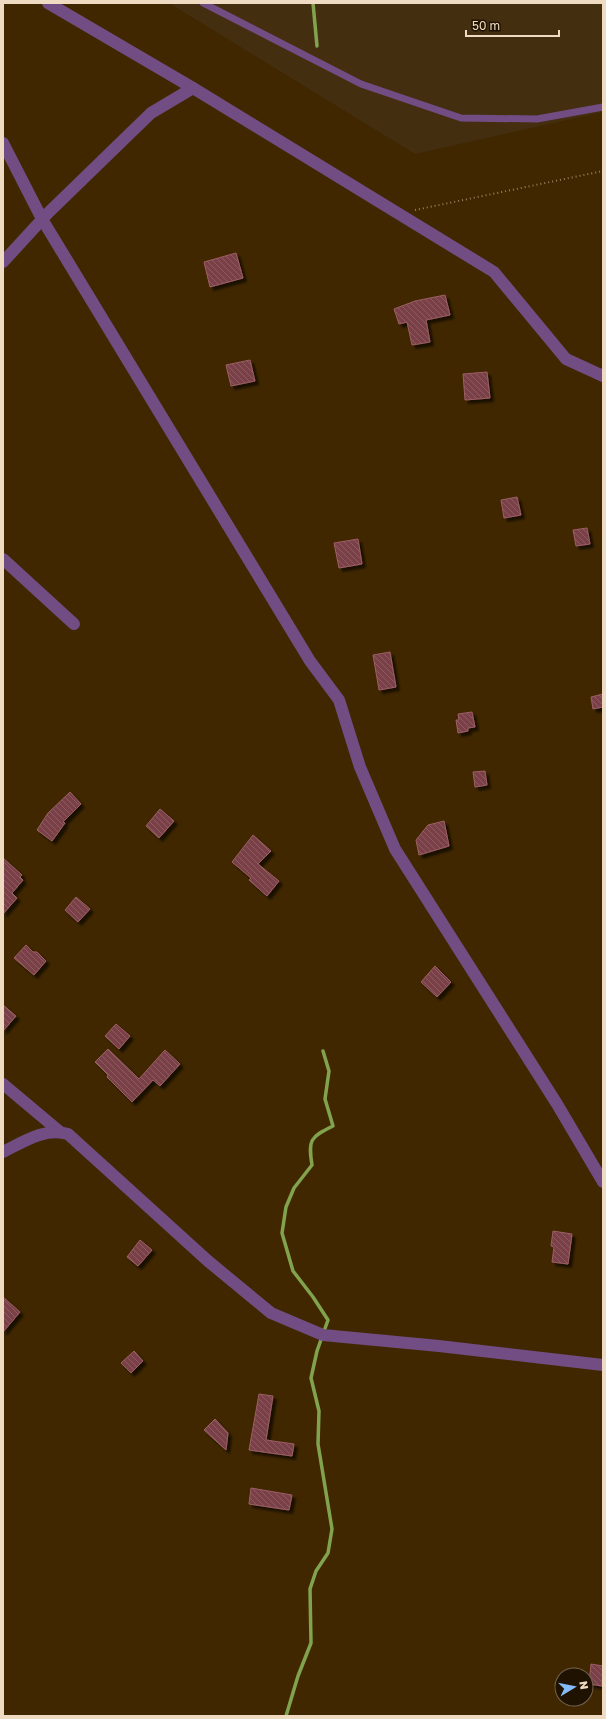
<svg xmlns="http://www.w3.org/2000/svg" width="606" height="1719" viewBox="0 0 606 1719" font-family="'Golos Text',sans-serif">
<style>
.built{fill:#432e10}
.lines{fill:none;stroke-linecap:round;stroke-linejoin:round}
.stream{stroke:#82a34e;stroke-width:3.5}
.building{fill:url(#building-back-hatch);stroke:#9c5f66;filter:url(#shadow)}
.path{stroke:#978060;stroke-width:2;stroke-dasharray:1 3;stroke-linecap:butt}
.lane{stroke:#714d84;stroke-width:7}
.street{stroke:#714d84;stroke-width:12}
</style>
<defs>
<pattern id="building-back-hatch" width="6" height="6" patternUnits="userSpaceOnUse"><rect width="6" height="6" fill="#793f46"/><path d="M-1 5l2 2M0 0l6 6M5-1l2 2" fill="none" stroke="#8c5a5f"/></pattern>
<filter id="shadow"><feDropShadow dx="3.5" dy="3.5" stdDeviation="1" flood-color="#0009"/></filter>
</defs>
<rect width="100%" height="100%" fill="#402700"/>
<!-- built -->
<path class="built" d="M169,3H603V112L415,154Z"/>
<g class="lines">
<!-- stream -->
<g class="stream">
<path d="M313,3L317,46"/>
<path d="M286,1716L298,1676L311,1643L310,1589L316,1571L328,1553L332,1529L318,1444L319,1411L311,1378L317,1351L328,1320L313,1297L293,1271L282,1233L286,1207L294,1188L312,1165C308,1140 310,1137 333,1126L325,1099L329,1071L323,1051"/>
</g>
</g>
<!-- building -->
<g class="building">
<path d="M236,253L243,278L210,287L204,262Z"/>
<path d="M445,295L450,315L426,320L430,342L412,345L407,322L399,324L394,309L415,301Z"/>
<path d="M250,360L255,381L231,386L226,365Z"/>
<path d="M487,372L490,398L465,400L463,374Z"/>
<path d="M517,497L521,515L504,518L501,500Z"/>
<path d="M587,528L590,544L576,546L573,530Z"/>
<path d="M358,539L362,564L339,568L334,543Z"/>
<path d="M390,652L396,687L379,690L373,655Z"/>
<path d="M603,694V707L593,709L591,697Z"/>
<path d="M472,712L475,727L468,728V731L458,733L456,720H459L458,714Z"/>
<path d="M485,771L487,785L475,787L473,772Z"/>
<path d="M70,792L81,804L63,822L65,823L52,841L37,830L48,813Z"/>
<path d="M160,809L174,821L159,838L146,826Z"/>
<path d="M444,821L449,846L419,855L416,840L428,825Z"/>
<path d="M253,835L271,851L258,864L279,881L267,896L249,880L251,878L232,862Z"/>
<path d="M3,858L22,875L20,877L23,880L12,893L17,898L3,914Z"/>
<path d="M76,897L90,909L78,922L65,910Z"/>
<path d="M26,945L33,952H37L46,961L34,975L14,958Z"/>
<path d="M435,966L451,982L437,997L421,982Z"/>
<path d="M3,1005L16,1016L3,1031Z"/>
<path d="M116,1024L130,1036L119,1049L105,1036Z"/>
<path d="M108,1049L139,1079L165,1050L180,1064L160,1086L153,1080L132,1102L107,1077L108,1075L95,1062Z"/>
<path d="M553,1231L572,1234L568,1264L552,1262L554,1247L551,1246Z"/>
<path d="M140,1240L152,1250L138,1266L127,1257Z"/>
<path d="M3,1297L20,1312L3,1332Z"/>
<path d="M134,1351L143,1361L131,1373L121,1363Z"/>
<path d="M259,1394L273,1396L266,1440L294,1444L292,1456L249,1450Z"/>
<path d="M215,1419L228,1433L226,1450L204,1430Z"/>
<path d="M251,1488L292,1495L289,1510L249,1504Z"/>
<path d="M591,1664L603,1666L602,1686L589,1684Z"/>
</g>
<g class="lines">
<!-- path -->
<path class="path" d="M415,210L603,171"/>
<!-- lane -->
<path class="lane" d="M203,3L361,84L461,118L537,119L603,107"/>
<!-- street -->
<g class="street">
<path d="M48,3L193,88L494,272L566,359L603,376"/>
<path d="M3,143L42,219L310,661L339,700L360,767L395,849L557,1104L603,1182"/>
<path d="M3,262L48,213L151,113L193,88"/>
<path d="M3,559L74,624"/>
<path d="M3,1084L59,1131"/>
<path d="M3,1152C23,1142 45,1127 68,1134L208,1261L271,1313L323,1335L439,1346L603,1365"/>
</g>
</g>
<!-- border -->
<rect width="606" height="1719" fill="none" stroke="#efdbc2" stroke-width="8"/>
<!-- north arrow -->
<g transform="translate(574 1687) rotate(80)"><circle r="19" fill="#201201" stroke="#73624e"/>
<path d="M0-3L7 15L0 10L-7 15Z" fill="#85bbfb"/>
<text y="-6" font-size="11" font-weight="bold" text-anchor="middle" fill="#efdbc2">N</text>
</g>
<!-- scale -->
<path d="M466 30v6h93v-6" fill="none" stroke="#efdbc2" stroke-width="2"/>
<text x="472" y="30" font-size="12" fill="#efdbc2" stroke="#201201" stroke-width="3" paint-order="stroke">50 m</text>
</svg>
